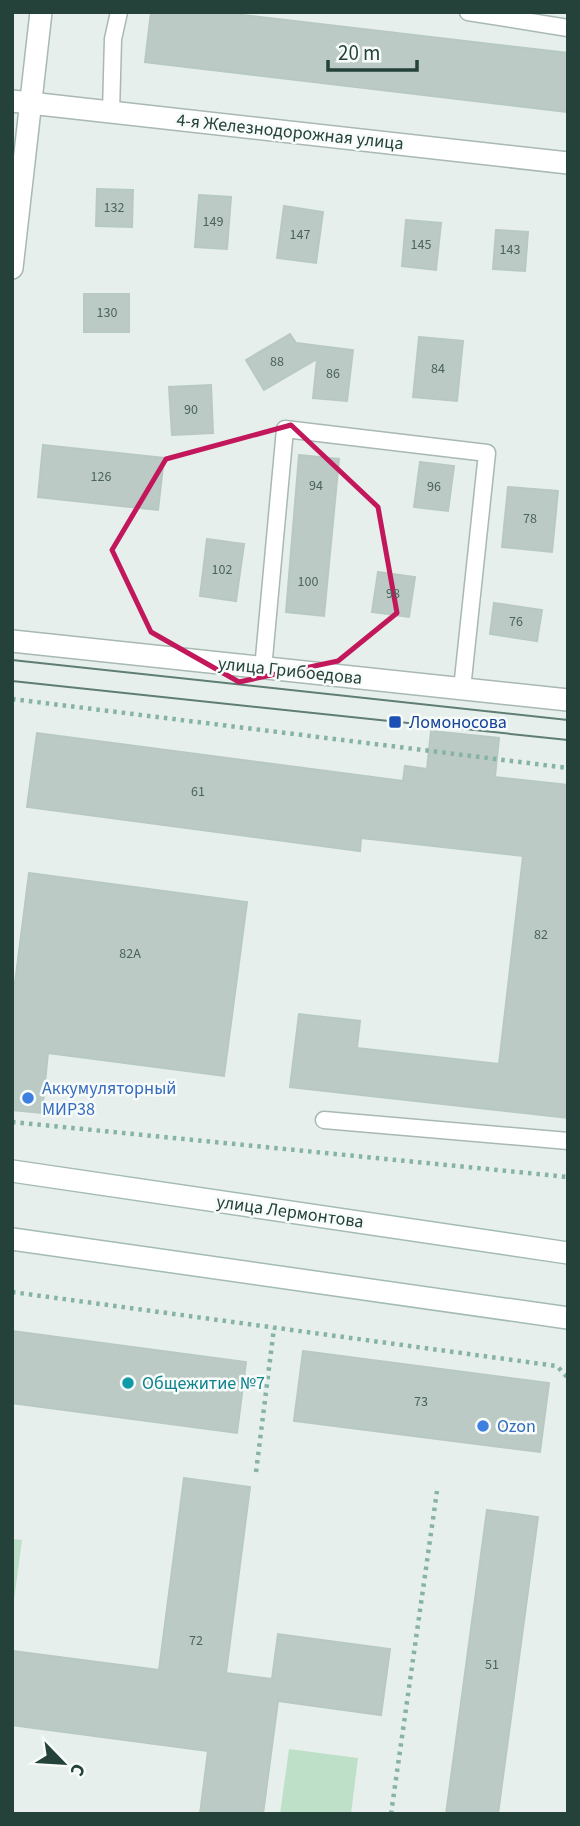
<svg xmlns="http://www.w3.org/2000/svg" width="580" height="1826" viewBox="0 0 580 1826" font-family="'Source Sans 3',sans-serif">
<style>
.green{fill:#bfe0c8}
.building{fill:#bbcac4;stroke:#b8c9c2;stroke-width:2}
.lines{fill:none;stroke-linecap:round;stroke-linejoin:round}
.lane-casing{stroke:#a8b8b2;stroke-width:19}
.street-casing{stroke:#a8b8b2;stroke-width:24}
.secondary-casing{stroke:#a4bbb3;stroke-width:24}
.path{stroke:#86b3a5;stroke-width:4.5;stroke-dasharray:3.5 5;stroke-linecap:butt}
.lane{stroke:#fff;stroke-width:16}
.street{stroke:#fff;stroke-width:21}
.secondary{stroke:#fff;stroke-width:21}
.tram{stroke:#5f7d75;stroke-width:2}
.marked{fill:none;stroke:#c2185b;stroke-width:5;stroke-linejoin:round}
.transit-dot{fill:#1a4fb4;stroke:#f7fbf9;stroke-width:2.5}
.shop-dot{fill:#3f7fe0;stroke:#f7fbf9;stroke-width:2.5}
.culture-dot{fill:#0f9aa8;stroke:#f7fbf9;stroke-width:2.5}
.labels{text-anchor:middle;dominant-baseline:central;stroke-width:5;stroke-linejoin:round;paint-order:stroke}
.number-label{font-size:14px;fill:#4a645c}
.street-label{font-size:18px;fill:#24423a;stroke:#f7fbf9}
.transit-label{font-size:18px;fill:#164399;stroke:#f7fbf9;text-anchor:start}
.shop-label{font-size:18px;fill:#366cbe;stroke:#f7fbf9;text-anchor:start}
.culture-label{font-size:18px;fill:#0d838f;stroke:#f7fbf9;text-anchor:start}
</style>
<rect width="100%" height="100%" fill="#e6efeb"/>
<!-- green -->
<g class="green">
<path d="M12,1539L22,1540L14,1600H12Z"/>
<path d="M289,1749L358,1758L351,1814H280Z"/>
</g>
<!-- building -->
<g class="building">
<path d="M151,12H217L568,53V112L145,62Z"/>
<path d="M97,189L133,190L132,227L96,226Z"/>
<path d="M199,195L231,197L227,249L195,247Z"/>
<path d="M284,206L323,212L316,263L277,258Z"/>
<path d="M406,220L441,223L436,270L402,266Z"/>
<path d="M496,230L528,232L525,271L493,269Z"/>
<rect x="84" y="294" width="45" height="38"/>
<path d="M290,334L296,343L353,350L347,401L313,398L317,359L264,390L246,360Z"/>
<path d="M419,337L463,341L457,401L413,397Z"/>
<path d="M211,385L213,433L172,435L169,387Z"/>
<path d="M43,445L164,458L158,510L38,497Z"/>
<path d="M299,455L339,459L324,616L286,612Z"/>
<path d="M420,462L454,466L448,511L414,507Z"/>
<path d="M508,487L558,491L552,552L502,547Z"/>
<path d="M207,539L244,544L236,601L200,596Z"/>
<path d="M378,572L415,577L409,617L372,612Z"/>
<path d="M494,603L542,610L537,641L490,634Z"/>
<path d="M431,731L499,738L495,777L568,785V1118L290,1087L299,1014L360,1021L357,1048L499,1064L523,856L361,838L360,851L27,807L37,733L403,781L405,766L427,769Z"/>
<path d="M29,873L247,902L224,1076L48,1053L42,1113L12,1110V1006Z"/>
<path d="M12,1331L246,1362L237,1433L12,1403Z"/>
<path d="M303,1351L549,1383L540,1452L294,1421Z"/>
<path d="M184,1478L250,1487L226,1673L272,1679L278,1634L390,1649L381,1715L278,1701L263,1814H200L208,1751L12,1725V1651L159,1670Z"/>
<path d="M487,1510L538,1517L498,1814H446Z"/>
</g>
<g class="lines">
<defs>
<g id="lane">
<path d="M468,12L568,28"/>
<path d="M111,112L113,39L119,12"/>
<path d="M263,669L285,429L487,453L462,689"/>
<path d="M324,1120L568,1141"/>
</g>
<g id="street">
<path d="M12,101L568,163"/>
<path d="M12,268L41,12"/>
<path d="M12,641L568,700"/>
</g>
<g id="secondary">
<path d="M12,1171L568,1253"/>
<path d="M12,1239L568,1318"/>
</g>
</defs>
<!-- lane casing -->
<use href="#lane" class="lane-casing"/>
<!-- street casing -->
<use href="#street" class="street-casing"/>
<!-- secondary casing -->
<use href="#secondary" class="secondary-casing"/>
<!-- path -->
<g class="path">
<path d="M12,699L568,768"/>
<path d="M12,1122L568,1177"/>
<path d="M12,1292L557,1366L568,1378"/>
<path d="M256,1472L274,1328"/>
<path d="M391,1814L437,1491"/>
</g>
<!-- lane -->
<use href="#lane" class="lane"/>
<!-- street -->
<use href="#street" class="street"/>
<!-- secondary -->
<use href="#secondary" class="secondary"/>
<!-- tram -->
<g class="tram">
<path d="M12,660L568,720"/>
<path d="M12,681L568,740"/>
</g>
</g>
<!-- marked area -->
<path class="marked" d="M291,425L378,507L397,613L338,661L239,682L151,632L112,550L166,459Z"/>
<!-- markers -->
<rect class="transit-dot" x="388" y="715" width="14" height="14" rx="3.5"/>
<g class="shop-dot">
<circle cx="28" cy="1098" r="7"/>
<circle cx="483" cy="1426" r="7"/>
</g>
<circle class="culture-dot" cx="128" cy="1383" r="7"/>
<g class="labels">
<!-- number labels -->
<g class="number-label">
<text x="114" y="208">132</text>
<text x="213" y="222">149</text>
<text x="300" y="235">147</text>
<text x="421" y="245">145</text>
<text x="510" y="250">143</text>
<text x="107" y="313">130</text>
<text x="277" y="362">88</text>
<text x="438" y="369">84</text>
<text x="333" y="374">86</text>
<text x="191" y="410">90</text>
<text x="101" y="477">126</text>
<text x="316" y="486">94</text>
<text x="434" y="487">96</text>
<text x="530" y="519">78</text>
<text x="222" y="570">102</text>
<text x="308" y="582">100</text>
<text x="393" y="594">98</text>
<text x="516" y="622">76</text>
<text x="198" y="792">61</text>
<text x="541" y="935">82</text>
<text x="130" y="954">82А</text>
<text x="421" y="1402">73</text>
<text x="196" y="1641">72</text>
<text x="492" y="1665">51</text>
</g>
<!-- street labels -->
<g class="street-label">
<text transform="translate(290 132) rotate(6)">4-я Железнодорожная улица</text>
<text transform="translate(290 671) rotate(6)">улица Грибоедова</text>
<text transform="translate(290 1212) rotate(8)">улица Лермонтова</text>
</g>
<!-- transit labels -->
<g class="transit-label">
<text x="409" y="722">Ломоносова</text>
</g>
<!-- shop labels -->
<g class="shop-label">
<text x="42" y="1088">Аккумуляторный<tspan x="42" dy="21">МИР38</tspan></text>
<text x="497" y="1426">Ozon</text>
</g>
<!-- culture labels -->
<g class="culture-label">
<text x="142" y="1383">Общежитие №7</text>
</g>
</g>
<!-- border -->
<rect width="580" height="1826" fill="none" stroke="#24423a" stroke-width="28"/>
<!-- north arrow -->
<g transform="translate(63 1763) rotate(115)" stroke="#f7fbf9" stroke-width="5" paint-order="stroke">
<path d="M0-5L12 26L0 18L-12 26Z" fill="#24423a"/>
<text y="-10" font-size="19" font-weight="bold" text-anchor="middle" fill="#24423a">С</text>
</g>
<!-- scale -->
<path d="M328 60v10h89v-10" fill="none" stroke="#24423a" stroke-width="3.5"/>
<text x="338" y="60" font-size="21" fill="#24423a" stroke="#f7fbf9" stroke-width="5" paint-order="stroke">20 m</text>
</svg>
